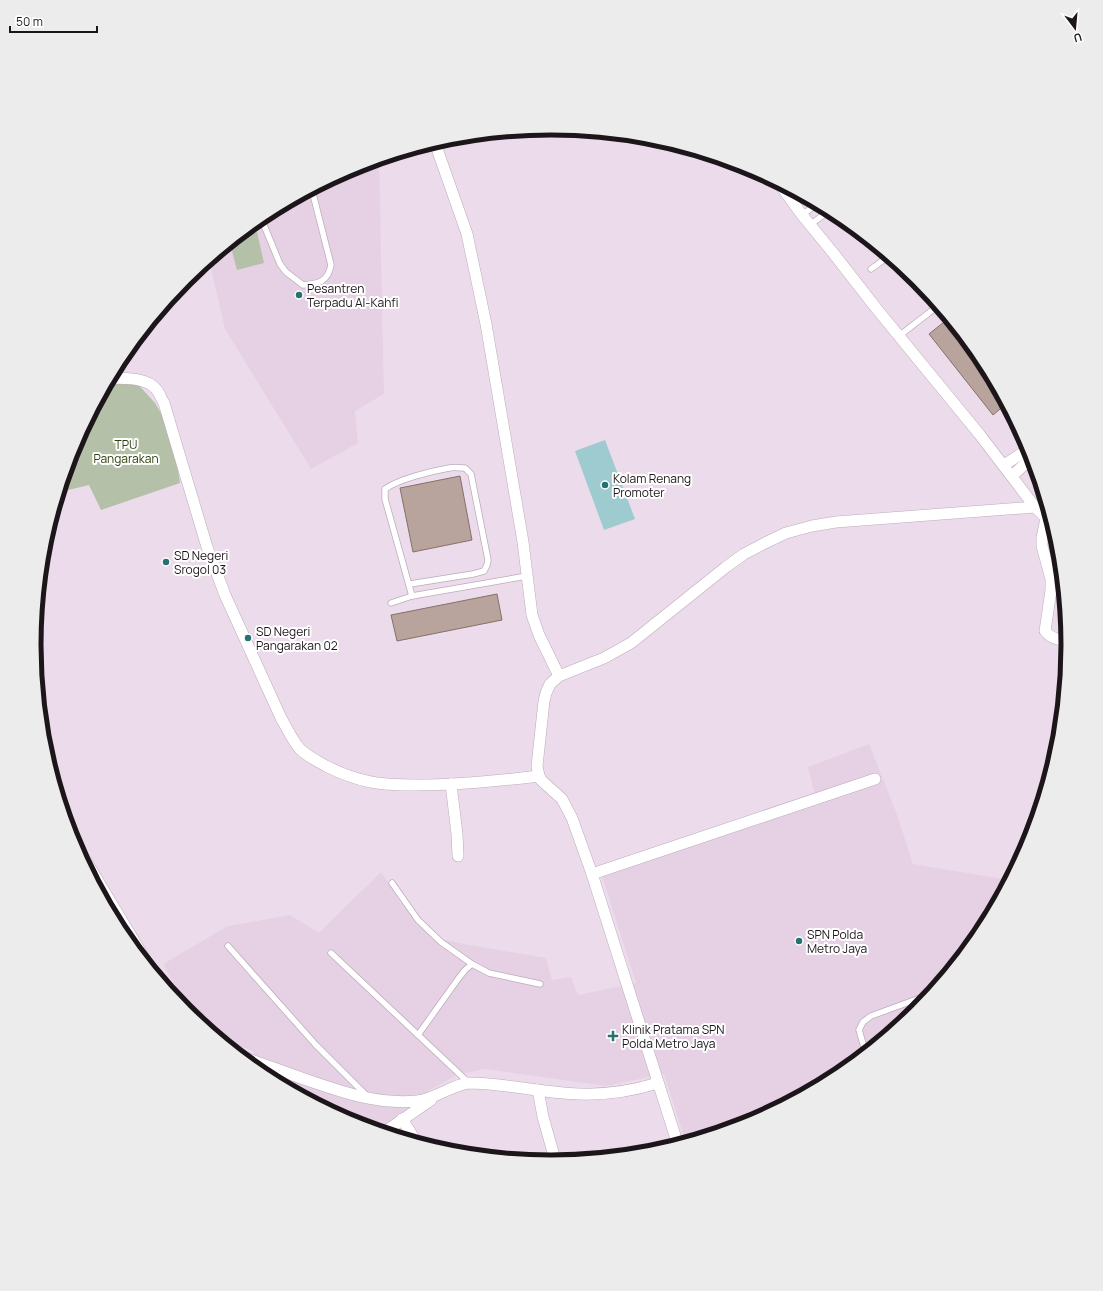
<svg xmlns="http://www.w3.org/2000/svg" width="1103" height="1291" viewBox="0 0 1103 1291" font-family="Manrope,sans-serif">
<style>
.built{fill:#e6d0e4}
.green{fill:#b4c0a8}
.water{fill:#9dcbcf}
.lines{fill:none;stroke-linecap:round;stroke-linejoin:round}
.stream{stroke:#9dcbcf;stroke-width:3.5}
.building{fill:#b8a39d;stroke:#84716b}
.lane-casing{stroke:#bbacba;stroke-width:7}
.street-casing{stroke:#bbacba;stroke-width:12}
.lane{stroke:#fff;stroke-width:5.5}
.street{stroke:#fff;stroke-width:11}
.poi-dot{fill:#267172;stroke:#fff;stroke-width:1.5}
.labels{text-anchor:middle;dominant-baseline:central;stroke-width:4;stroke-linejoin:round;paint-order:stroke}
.poi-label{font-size:12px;fill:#1c161b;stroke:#fff;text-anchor:start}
.park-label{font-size:12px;fill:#2d400e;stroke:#fff}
.rim{fill:none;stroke:#1c161b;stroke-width:5}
</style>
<rect width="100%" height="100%" fill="#ecdceb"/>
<!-- built -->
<g class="built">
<path d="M379,160L384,394L355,411L358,443L311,469L225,329L209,260L264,215L354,167Z"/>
<path d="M869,744L896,812L913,864L1010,880L982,933L917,1012L839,1076L749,1124L686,1143L664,1074L606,1086L485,1069L457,1075L423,1094L390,1127L380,1132L353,1124L264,1076L261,1073L253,1051L216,1037L194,1019L163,964L228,926L290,915L319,933L381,872L400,902L432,937L469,945L546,958L552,980L571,977L578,995L636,983L600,870L816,799L808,767Z"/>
</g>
<!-- green -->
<g class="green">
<path d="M255,223L264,263L237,270L230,243Z"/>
<path d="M134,380L155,403L166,422L173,439L180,483L101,510L89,485L60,492L73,447L109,381Z"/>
</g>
<!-- water -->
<path class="water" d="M605,440L635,519L604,530L575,451Z"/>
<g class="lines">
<!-- stream -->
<path class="stream" d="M43,734L48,748L47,757"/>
</g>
<!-- building -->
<g class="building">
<path d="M949,318L982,358L1006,404L993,415L929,334Z"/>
<path d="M460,476L472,540L413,552L400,488Z"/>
<path d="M497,594L502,620L397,641L391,615Z"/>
</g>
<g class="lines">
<defs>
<g id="lane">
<path d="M802,215L817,204"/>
<path d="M261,218L280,264L286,272L303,285C318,284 328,282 331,265L312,190"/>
<path d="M810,225L830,210"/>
<path d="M871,269L889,256"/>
<path d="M899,336L939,305"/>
<path d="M410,584L473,574L484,571L487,565L488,560L471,474L465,468C460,468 454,467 449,468C432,471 399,479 385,489V499L412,596"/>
<path d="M391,603L412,596L527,576"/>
<path d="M392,883L418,920L441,942L472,964"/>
<path d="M228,946L315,1044L367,1096"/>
<path d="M331,953L468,1082"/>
<path d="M418,1035L458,979L465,970L472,964L489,973L540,984"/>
<path d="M866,1054L859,1030L863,1022L871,1016L931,994"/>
</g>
<g id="street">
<path d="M435,143L467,234L486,324L523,542L532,615L539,635L559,676"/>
<path d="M778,182L802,215L834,254L876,308L980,435L1035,507"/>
<path d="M111,378C125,379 146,377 156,389C160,393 161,399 164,403L207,547L225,595L281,718C287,728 292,740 300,749C307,756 317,761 326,766C340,773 355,779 371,782C386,785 402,785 417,785C458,785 498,781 539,776"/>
<path d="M1004,465L1030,448"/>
<path d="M1012,476L1025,464L1033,459"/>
<path d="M1046,518L1042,538V546L1051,579V590L1045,631C1051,639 1060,640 1069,641"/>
<path d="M451,784L457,834L458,856"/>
<path d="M73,841L77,846L151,969"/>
<path d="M592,874L875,779"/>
<path d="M240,1056C262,1064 285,1072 307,1080C342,1092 378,1105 417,1101C435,1099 450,1086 468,1083C505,1083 542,1093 579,1094C606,1095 632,1091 658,1083"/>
<path d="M538,1090L543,1117L556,1163"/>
<path d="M402,1119L417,1143"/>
<path d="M383,1133L431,1100"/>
<path d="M678,1145L592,874L572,818L562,799L541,780L539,776L537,766L544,701L546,693L550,684L559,676L604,658L631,643L726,567L744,554L765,543L786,533L812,526L836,522L1035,507L1046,518L1052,520"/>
</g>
</defs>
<!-- lane casing -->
<use href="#lane" class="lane-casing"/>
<!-- street casing -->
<use href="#street" class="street-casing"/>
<!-- lane -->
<use href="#lane" class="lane"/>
<!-- street -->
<use href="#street" class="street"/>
</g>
<!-- markers -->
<g class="poi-dot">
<circle cx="299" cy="295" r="4"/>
<circle cx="605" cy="485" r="4"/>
<circle cx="166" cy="562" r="4"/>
<circle cx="248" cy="638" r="4"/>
<circle cx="799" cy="941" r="4"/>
<path d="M611 1030h4v4h4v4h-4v4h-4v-4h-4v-4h4z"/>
</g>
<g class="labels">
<!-- poi labels -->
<g class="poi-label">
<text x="307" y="288">Pesantren<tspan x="307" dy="14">Terpadu Al-Kahfi</tspan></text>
<text x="613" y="478">Kolam Renang<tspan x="613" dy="14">Promoter</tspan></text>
<text x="174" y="555">SD Negeri<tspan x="174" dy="14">Srogol 03</tspan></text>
<text x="256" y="631">SD Negeri<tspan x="256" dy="14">Pangarakan 02</tspan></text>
<text x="807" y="934">SPN Polda<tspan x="807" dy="14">Metro Jaya</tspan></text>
<text x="622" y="1029">Klinik Pratama SPN<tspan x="622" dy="14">Polda Metro Jaya</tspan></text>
</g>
<!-- park labels -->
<g class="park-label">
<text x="126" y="444">TPU<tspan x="126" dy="14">Pangarakan</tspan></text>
</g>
</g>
<!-- crop -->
<path d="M0 0H1103V1291H0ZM41 645a510 510 0 1 1 1020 0a510 510 0 1 1-1020 0Z" fill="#edeced" fill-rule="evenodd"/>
<path class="rim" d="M41 645a510 510 0 1 1 1020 0a510 510 0 1 1-1020 0Z"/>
<!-- north arrow -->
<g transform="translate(1075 28) rotate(164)" stroke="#ffffff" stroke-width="3" paint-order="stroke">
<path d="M0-3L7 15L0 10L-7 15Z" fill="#1c161b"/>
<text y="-6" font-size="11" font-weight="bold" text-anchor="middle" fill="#1c161b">U</text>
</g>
<!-- scale -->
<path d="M10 26v6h87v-6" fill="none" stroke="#1c161b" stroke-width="2"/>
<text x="16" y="26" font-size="12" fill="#1c161b" stroke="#ffffff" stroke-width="3" paint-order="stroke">50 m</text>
</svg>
